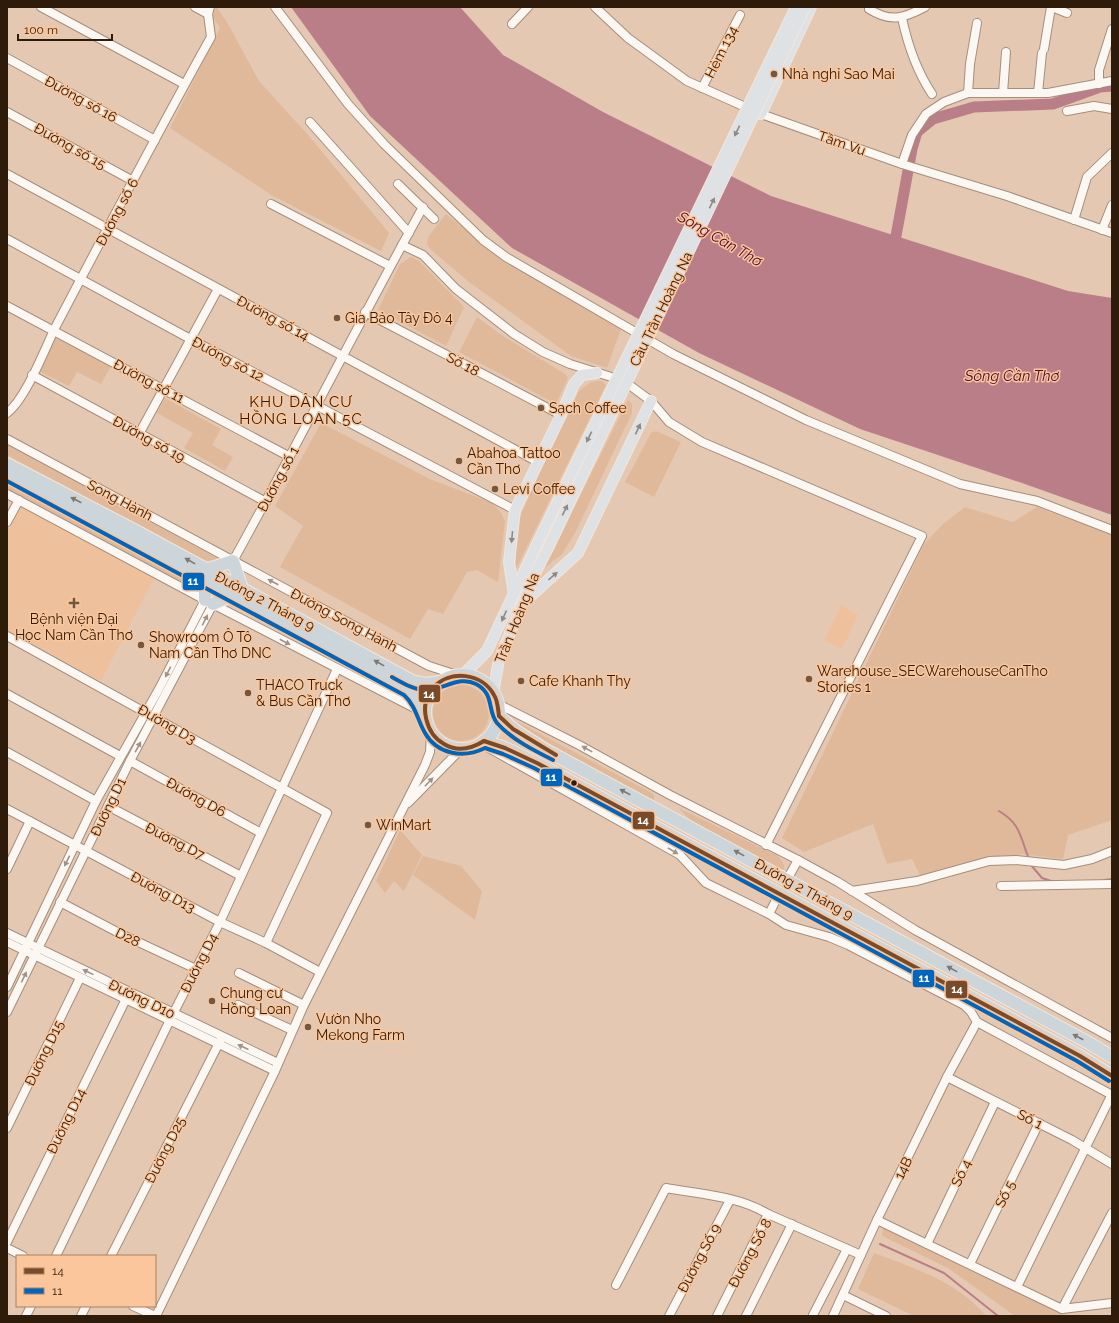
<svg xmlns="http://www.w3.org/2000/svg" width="1119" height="1323" viewBox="0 0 1119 1323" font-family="Raleway,sans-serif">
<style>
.built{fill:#eec19c}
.green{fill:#e0b99a}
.water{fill:#ba7e88}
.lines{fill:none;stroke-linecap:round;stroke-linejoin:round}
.stream{stroke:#ba7e88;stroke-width:2}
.river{stroke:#ba7e88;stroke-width:11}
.minor-casing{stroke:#a58e7c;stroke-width:10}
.major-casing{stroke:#f3e6dc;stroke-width:12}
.highway-casing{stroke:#f3e6dc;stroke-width:14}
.minor{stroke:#fbf7f3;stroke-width:8}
.major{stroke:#dfe2e4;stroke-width:10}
.highway{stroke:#ccd5d9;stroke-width:12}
.major-bridge-casing{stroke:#f3e6dc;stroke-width:12;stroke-linecap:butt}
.major-bridge{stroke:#dfe2e4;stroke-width:10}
.bus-1-casing{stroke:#fbc69b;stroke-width:7}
.bus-2-casing{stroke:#fbc69b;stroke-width:7}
.bus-1{stroke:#7a4b2a;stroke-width:4}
.bus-2{stroke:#0065bd;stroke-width:4}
.oneway{fill:#908882}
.oneway2{fill:#7e7872}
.oneway3{fill:#9f948a}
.poi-dot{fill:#6f5844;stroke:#fbc69b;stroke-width:1.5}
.bus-dot{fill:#2f1b0a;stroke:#fbc69b;stroke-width:1.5}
.labels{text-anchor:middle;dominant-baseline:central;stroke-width:3;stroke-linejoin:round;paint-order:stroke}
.street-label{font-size:14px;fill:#2f1b0a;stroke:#fbc69b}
.poi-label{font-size:14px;fill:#2f1b0a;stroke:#fbc69b;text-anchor:start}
.water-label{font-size:15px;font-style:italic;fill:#4d0827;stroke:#fbc69b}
.neighbourhood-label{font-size:15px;letter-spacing:1px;fill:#2f1b0a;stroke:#fbc69b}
.line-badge{stroke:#fbc69b;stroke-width:1.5}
.badge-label{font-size:11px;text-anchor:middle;font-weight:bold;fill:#fff}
</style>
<rect width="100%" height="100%" fill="#e5c8b1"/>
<!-- built -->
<g class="built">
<path d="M21,504L155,576L101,681L7,630V531Z"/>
<path d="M841,605L858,615L842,649L824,640Z"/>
</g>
<!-- green -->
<g class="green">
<path d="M217,7L228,24L259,81L309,136L389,233L381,251L273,196L170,128L220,28L211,14Z"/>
<path d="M446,214L508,263L621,329L607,368L571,356L469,282L429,248L427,243L428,237Z"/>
<path d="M411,257L418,260L464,307L446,346L378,310L400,264Z"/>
<path d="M477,317L503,336L565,374L568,378L556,404L459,352Z"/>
<path d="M56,338L111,366L101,384L77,372L69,386L39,371Z"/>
<path d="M597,381H602L606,385L516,569V535L520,517L541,469L579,391L591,382Z"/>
<path d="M165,398L221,429L212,445L233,457L225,471L184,448L193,433L157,413Z"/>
<path d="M628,400L632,404V413L575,533L562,554L544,568Z"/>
<path d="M321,423L430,479L490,502L500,511L505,521L498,582L477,570L467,572L443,614L428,609L410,639L280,567L303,526L275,506Z"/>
<path d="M656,431L681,442L654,497L625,482L651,433Z"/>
<path d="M7,443L49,467L218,558C209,564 202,559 193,555L7,455Z"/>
<path d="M7,479L201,585L199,591L7,489Z"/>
<path d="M965,507L1013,522L1037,507L1112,535V820L1068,835L1063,859L1021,854L920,875L912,859L887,864L873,824L804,852L782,838L924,544L943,524Z"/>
<circle cx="461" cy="713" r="28"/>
<path d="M518,722L650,792L654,795V799L652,801L537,740L521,727Z"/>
<path d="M679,808L778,856C782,861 786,865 783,871H780L745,853L688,818Z"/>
<path d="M400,830L422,855L404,891L394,881L385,893L376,881Z"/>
<path d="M423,856L461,866L482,891L475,920L413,875Z"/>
<path d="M883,1228L1063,1314V1316H1015L948,1268L882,1236Z"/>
<path d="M874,1253C914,1268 958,1282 986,1316H914L858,1289Z"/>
</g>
<!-- water -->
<path class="water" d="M291,7H460L503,55L603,112L771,196L1068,291L1112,298V515L1022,483L860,429L699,353L512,248L370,116Z"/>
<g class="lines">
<!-- stream -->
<g class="stream">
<path d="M999,811C1021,824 1020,837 1029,859"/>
<path d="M1031,865L1042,878L1054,882"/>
<path d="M1104,880L1112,879"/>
<path d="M880,1244L944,1273L998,1316"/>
</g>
<!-- river -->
<path class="river" d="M896,236L912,149L917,132L933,119L974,107L1053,104L1100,87L1112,86"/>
<defs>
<g id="minor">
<path d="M41,7L184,84"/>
<path d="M195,7L208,14"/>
<path d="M275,7L348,104L384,144L483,240L506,257L673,354L806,420L960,484L1037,501L1112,530"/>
<path d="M595,7L628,38L687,81L761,114L902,164L1007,196L1112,233"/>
<path d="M870,7L869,9C891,23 904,18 925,7"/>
<path d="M1052,7L1067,13"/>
<path d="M902,18C908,46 916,70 932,94"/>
<path d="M512,24L528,7"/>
<path d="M1044,49L1051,7"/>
<path d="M7,58L155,140"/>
<path d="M1099,84V70L1112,29"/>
<path d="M702,88L740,15"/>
<path d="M968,93L970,64L977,23"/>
<path d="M1003,93L1006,52"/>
<path d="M1038,93L1042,53"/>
<path d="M1067,111L1094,106L1112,109"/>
<path d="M7,112L133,181"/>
<path d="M310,122L409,233"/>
<path d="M902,164L912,135L926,114L944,102L968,93H1048L1112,81"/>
<path d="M7,174L538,462"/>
<path d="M398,184L434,219"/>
<path d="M271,204L390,266"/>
<path d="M1074,220L1087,177L1112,153"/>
<path d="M1102,230L1112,205"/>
<path d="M7,239L194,341L515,510"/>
<path d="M402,245L423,255L456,289L514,334L543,352L570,364L624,381L651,401L669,422L702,442L922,536L766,845"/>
<path d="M7,306L290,457"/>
<path d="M365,312L561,415"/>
<path d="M32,375L266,502"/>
<path d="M7,413C26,399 45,348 56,326C107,229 158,132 211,37L208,14L210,7"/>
<path d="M139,434L218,289"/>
<path d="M7,439L429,666L457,675"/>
<path d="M7,494L205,600L424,713"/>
<path d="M7,522L19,500"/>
<path d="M233,561C298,444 358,324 423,207"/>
<path d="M7,636L327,813L266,943"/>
<path d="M7,694L120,756"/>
<path d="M498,704L579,745L670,795L798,860L838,882L915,930L1112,1038"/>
<path d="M479,745L487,747L680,855L706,883L769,914L786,925L829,937L848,945L964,1005L971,1012L977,1022L1112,1095"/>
<path d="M7,752L96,801"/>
<path d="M130,761L261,833"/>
<path d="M408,803L461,749"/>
<path d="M108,806L241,876"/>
<path d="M7,809L220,922L266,943L320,972"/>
<path d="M7,869L30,821"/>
<path d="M789,876L798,860"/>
<path d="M1001,886L1112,884"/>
<path d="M852,891L917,881L989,861L1016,860L1064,865L1092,859L1112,851"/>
<path d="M60,902L121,934L196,969"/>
<path d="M769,914L778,896"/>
<path d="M7,933L278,1063"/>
<path d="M7,942L275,1071"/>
<path d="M239,973L304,1005"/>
<path d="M7,987L96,801L159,689L205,600"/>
<path d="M238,1005L292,1030"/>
<path d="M7,1012L130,761L213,604"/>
<path d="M947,1077L1072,1140L1112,1164"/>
<path d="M7,1128L80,978"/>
<path d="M877,1220L1062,1309L1112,1303"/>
<path d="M7,1242L126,999"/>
<path d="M927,1244L995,1102"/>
<path d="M7,1248L23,1256"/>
<path d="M56,1256L170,1020L220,922L337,669"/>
<path d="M111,1256L221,1039"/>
<path d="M970,1264L1039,1123"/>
<path d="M616,1285L666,1188C700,1194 738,1196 768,1214"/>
<path d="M1017,1287L1112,1094"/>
<path d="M843,1295L886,1316"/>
<path d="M133,1306L155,1316"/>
<path d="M1062,1309L1112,1213"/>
<path d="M813,1315L847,1249"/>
<path d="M26,1316L31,1306"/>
<path d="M81,1316L86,1306"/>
<path d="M156,1316L275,1071L304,1005L425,765L430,752L431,731"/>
<path d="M669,1316L730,1200"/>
<path d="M717,1316L768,1214L861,1255"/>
<path d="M746,1316L792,1224"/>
<path d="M833,1316L877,1220L947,1077L977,1022"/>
</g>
<g id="major">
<path d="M761,114L811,7"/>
<path d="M514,594L509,562L515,510L561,415L574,384L582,375L597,373"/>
<path d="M524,602L578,553L651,401"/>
<path d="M463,675L487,651L538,542"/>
<path d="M493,693L499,660L533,577L549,546"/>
</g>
<g id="highway">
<path d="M7,464L136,531L412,681L426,684L440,682"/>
<path d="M7,474L407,690L418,699L425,713"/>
<path d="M206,570L233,561L242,589"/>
<path d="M205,600V580"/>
<path d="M213,604L233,595"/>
<circle cx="462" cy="712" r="37"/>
<path d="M499,716L513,729L544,749L1089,1043L1112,1057"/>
<path d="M484,741L505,748L537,763L1080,1056L1112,1076"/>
</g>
</defs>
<!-- minor casing -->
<use href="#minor" class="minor-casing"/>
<!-- major casing -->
<use href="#major" class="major-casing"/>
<!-- highway casing -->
<use href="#highway" class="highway-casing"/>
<!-- minor -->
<use href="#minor" class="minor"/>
<!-- major -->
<use href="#major" class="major"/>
<!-- highway -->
<use href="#highway" class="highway"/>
<defs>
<g id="major-bridge">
<path d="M538,542L796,7"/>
<path d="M549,546L805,7"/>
</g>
</defs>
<!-- major-bridge casing -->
<use href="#major-bridge" class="major-bridge-casing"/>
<!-- major-bridge -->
<use href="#major-bridge" class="major-bridge"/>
<defs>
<g id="bus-1">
<path d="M499,716L513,729L556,755"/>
<path d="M484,741L505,748L537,763L1080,1056L1112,1076"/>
<path d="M484,741C471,749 457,752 444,744C426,734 418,705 433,688C450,669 482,673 494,695C498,701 498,710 499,716"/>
</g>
<g id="bus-2">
<path d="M7,481L404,695C416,706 417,719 425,733C437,754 463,759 485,748L503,754L534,768L1077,1061L1109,1081"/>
<path d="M392,677C403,683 414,690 426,690C444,690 459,675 476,684C495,694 487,711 497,723C511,739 535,751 553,760"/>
</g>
</defs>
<!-- bus-1 casing -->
<use href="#bus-1" class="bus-1-casing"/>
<!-- bus-2 casing -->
<use href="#bus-2" class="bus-2-casing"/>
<!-- bus-1 -->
<use href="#bus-1" class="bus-1"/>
<!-- bus-2 -->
<use href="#bus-2" class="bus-2"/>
</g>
<!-- one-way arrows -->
<defs><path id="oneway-solid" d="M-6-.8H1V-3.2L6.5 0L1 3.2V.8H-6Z"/></defs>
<g class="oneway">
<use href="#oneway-solid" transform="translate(737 131) rotate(116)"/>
<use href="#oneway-solid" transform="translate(712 203) rotate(-64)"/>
<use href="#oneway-solid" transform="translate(638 429) rotate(-65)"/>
<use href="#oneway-solid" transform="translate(589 437) rotate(116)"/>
<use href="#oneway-solid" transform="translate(565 510) rotate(-64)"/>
<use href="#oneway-solid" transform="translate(512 537) rotate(95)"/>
<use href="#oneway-solid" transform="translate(553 576) rotate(-41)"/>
<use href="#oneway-solid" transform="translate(504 616) rotate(114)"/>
</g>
<g class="oneway2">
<use href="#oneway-solid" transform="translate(76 500) rotate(-153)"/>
<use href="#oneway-solid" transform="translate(190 561) rotate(-151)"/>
<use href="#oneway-solid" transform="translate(379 663) rotate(-151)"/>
<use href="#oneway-solid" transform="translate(625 792) rotate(-152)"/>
<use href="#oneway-solid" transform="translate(739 853) rotate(-151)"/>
<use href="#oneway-solid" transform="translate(952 969) rotate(-151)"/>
<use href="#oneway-solid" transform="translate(1078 1037) rotate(-152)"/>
</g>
<g class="oneway3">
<use href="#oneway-solid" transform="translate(273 582) rotate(-152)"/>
<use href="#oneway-solid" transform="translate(205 620) rotate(-63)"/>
<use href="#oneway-solid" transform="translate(285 642) rotate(28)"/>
<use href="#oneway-solid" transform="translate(168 672) rotate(117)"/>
<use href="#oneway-solid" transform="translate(138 747) rotate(-61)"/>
<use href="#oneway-solid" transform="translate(587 749) rotate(-151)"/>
<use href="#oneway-solid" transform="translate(429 782) rotate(-46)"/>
<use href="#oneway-solid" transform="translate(673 851) rotate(31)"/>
<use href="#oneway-solid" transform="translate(67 861) rotate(116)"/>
<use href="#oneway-solid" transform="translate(88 972) rotate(-154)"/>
<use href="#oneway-solid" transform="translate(24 977) rotate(-64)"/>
<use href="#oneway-solid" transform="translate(243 1047) rotate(-155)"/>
</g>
<!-- markers -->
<g class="poi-dot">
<circle cx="774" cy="74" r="4"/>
<circle cx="337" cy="318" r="4"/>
<circle cx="541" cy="408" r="4"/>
<circle cx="459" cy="461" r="4"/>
<circle cx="495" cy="489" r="4"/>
<path d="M72 597h4v4h4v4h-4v4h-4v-4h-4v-4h4z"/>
<circle cx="141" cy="645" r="4"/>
<circle cx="809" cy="679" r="4"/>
<circle cx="521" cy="681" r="4"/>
<circle cx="248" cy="693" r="4"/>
<circle cx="368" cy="825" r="4"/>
<circle cx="212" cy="1001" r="4"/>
<circle cx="308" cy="1027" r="4"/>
</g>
<circle class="bus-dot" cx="574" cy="783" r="3.5"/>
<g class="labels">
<!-- street labels -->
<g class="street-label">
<text transform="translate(721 52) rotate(-63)">Hẻm 134</text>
<text transform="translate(81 99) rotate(29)">Đường số 16</text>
<text transform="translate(842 143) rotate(19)">Tầm Vu</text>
<text transform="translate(70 146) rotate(29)">Đường số 15</text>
<text transform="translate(117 212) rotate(-62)">Đường số 6</text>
<text transform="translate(661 309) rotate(-64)">Cầu Trần Hoàng Na</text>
<text transform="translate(273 318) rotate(28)">Đường số 14</text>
<text transform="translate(228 359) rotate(28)">Đường số 12</text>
<text transform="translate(463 364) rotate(28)">Số 18</text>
<text transform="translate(149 381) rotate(28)">Đường số 11</text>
<text transform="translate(149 439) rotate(29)">Đường số 19</text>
<text transform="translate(278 479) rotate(-62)">Đường số 1</text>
<text transform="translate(120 500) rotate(28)">Song Hành</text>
<text transform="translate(265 601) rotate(28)">Đường 2 Tháng 9</text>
<text transform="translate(517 618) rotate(-68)">Trần Hoàng Na</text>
<text transform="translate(344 620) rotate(28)">Đường Song Hành</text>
<text transform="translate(167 724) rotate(30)">Đường D3</text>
<text transform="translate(196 797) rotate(29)">Đường D6</text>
<text transform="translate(108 807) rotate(-64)">Đường D1</text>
<text transform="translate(175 841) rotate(27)">Đường D7</text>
<text transform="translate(804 889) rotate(29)">Đường 2 Tháng 9</text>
<text transform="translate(163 892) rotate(28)">Đường D13</text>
<text transform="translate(128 937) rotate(26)">D28</text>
<text transform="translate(199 963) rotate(-63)">Đường D4</text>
<text transform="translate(142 999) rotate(26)">Đường D10</text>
<text transform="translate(44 1053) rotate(-64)">Đường D15</text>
<text transform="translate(1030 1119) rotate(27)">Số 1</text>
<text transform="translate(66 1121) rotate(-64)">Đường D14</text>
<text transform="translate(165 1150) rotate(-63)">Đường D25</text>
<text transform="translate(903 1168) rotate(-64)">14B</text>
<text transform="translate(961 1173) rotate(-65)">Số 4</text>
<text transform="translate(1005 1194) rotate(-64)">Số 5</text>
<text transform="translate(750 1253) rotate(-62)">Đường Số 8</text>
<text transform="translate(699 1258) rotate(-62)">Đường Số 9</text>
</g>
<!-- poi labels -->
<g class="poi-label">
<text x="782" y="74">Nhà nghỉ Sao Mai</text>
<text x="345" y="318">Gia Bảo Tây Đô 4</text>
<text x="549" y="408">Sạch Coffee</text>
<text x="467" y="453">Abahoa Tattoo<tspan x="467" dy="16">Cần Thơ</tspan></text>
<text x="503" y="489">Levi Coffee</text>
<text x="74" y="619" text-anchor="middle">Bệnh viện Đại<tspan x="74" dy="16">Học Nam Cần Thơ</tspan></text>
<text x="149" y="637">Showroom Ô Tô<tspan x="149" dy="16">Nam Cần Thơ DNC</tspan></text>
<text x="817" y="671">Warehouse_SECWarehouseCanTho<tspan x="817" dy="16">Stories 1</tspan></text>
<text x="529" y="681">Cafe Khanh Thy</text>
<text x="256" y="685">THACO Truck<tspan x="256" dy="16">&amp; Bus Cần Thơ</tspan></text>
<text x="376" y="825">WinMart</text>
<text x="220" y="993">Chung cư<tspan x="220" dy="16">Hồng Loan</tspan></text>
<text x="316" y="1019">Vườn Nho<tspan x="316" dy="16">Mekong Farm</tspan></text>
</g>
<!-- water labels -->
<g class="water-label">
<text transform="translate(720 239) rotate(30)">Sông Cần Thơ</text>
<text x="1012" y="376">Sông Cần Thơ</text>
</g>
<!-- neighbourhood labels -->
<g class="neighbourhood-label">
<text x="301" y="402">KHU DÂN CƯ<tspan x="301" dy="17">HỒNG LOAN 5C</tspan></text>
</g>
</g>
<g class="line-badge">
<rect x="182" y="572" width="23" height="19" rx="4" fill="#0065bd"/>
<rect x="418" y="684" width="23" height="19" rx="4" fill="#7a4b2a"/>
<rect x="540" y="768" width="23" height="19" rx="4" fill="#0065bd"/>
<rect x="632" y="811" width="23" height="19" rx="4" fill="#7a4b2a"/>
<rect x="912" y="969" width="23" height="19" rx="4" fill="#0065bd"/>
<rect x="945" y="980" width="23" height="19" rx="4" fill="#7a4b2a"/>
</g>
<g class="badge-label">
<text x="193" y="585">11</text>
<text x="429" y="698">14</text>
<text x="551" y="781">11</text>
<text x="643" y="824">14</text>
<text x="924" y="982">11</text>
<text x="957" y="993">14</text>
</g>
<!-- border -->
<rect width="1119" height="1323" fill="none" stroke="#2f1b0a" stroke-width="16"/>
<!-- legend -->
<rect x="16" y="1255" width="140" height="52" fill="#fbc69b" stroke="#a98261"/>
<rect x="24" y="1268" width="20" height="6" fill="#7a4b2a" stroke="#a98261"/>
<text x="52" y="1275" font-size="12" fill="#2f1b0a">14</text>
<rect x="24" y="1288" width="20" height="6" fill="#0065bd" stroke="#a98261"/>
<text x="52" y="1295" font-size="12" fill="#2f1b0a">11</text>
<!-- scale -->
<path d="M18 34v6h94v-6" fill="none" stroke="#2f1b0a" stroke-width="2"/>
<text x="24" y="34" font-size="12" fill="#2f1b0a" stroke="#fbc69b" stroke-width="3" paint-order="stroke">100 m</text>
</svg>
